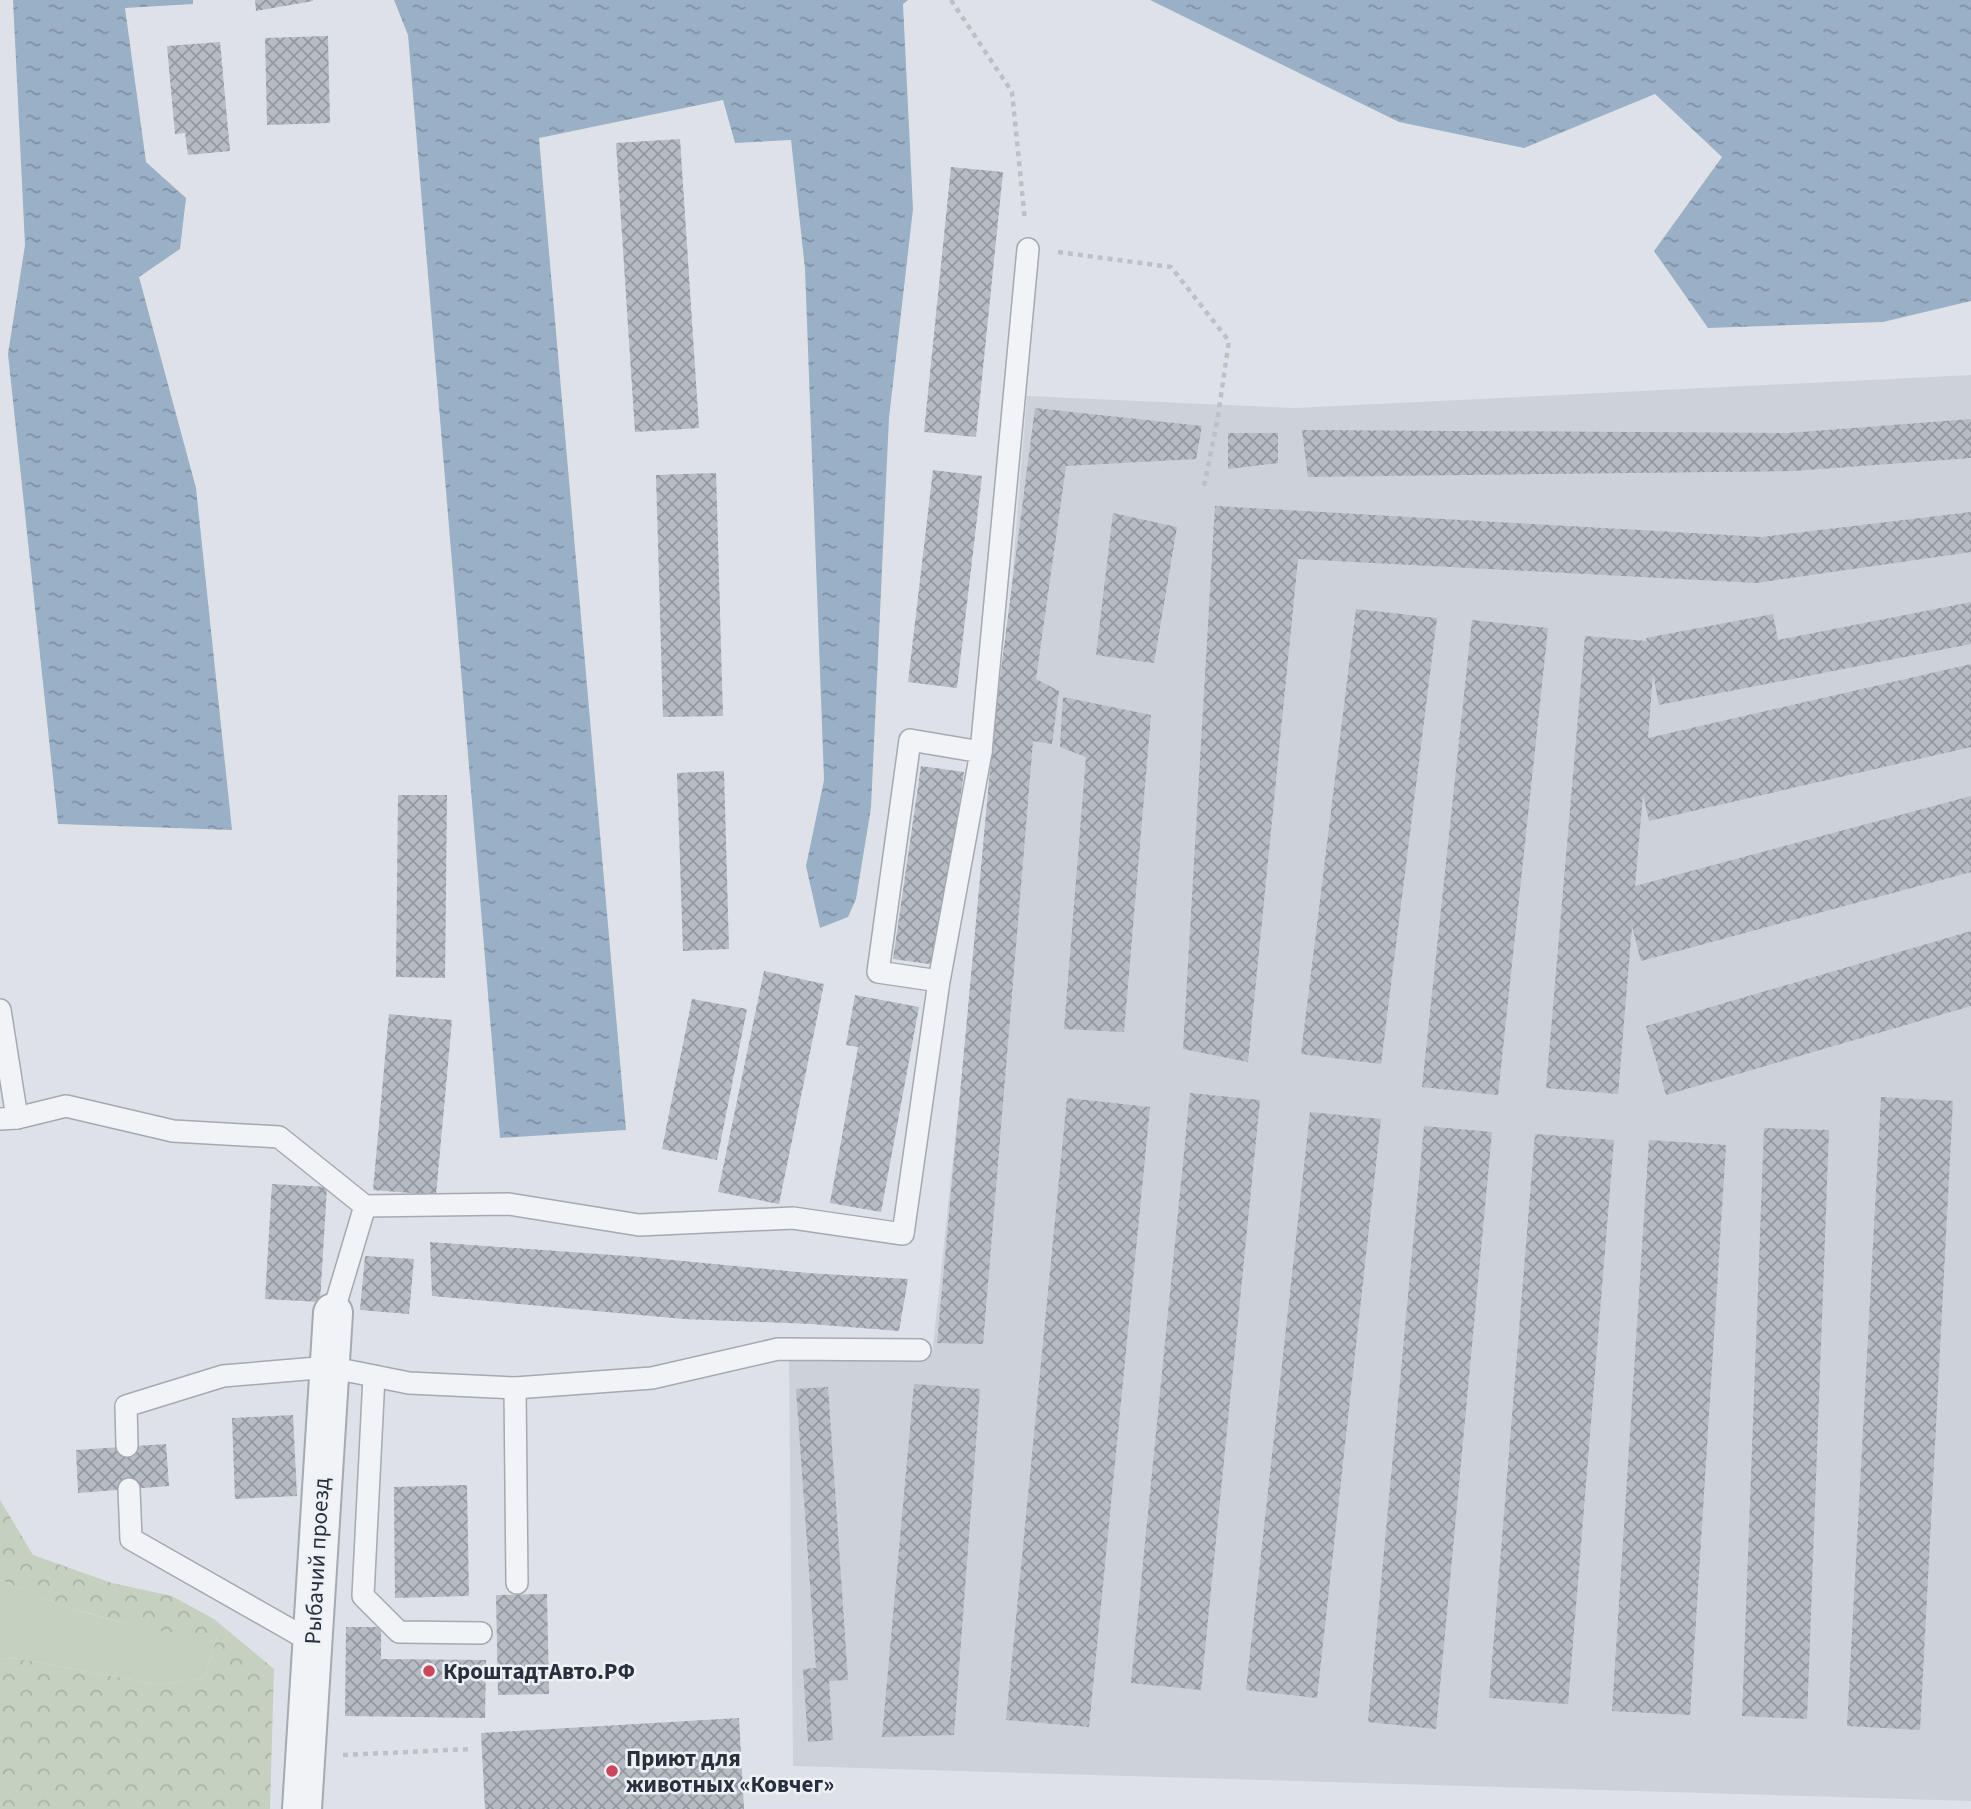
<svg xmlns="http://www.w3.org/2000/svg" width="1971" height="1809" viewBox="0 0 1971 1809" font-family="'Source Sans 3',sans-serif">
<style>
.built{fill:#cdd1d9}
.green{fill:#c4d1c0}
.forest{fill:url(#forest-crowns)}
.water{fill:url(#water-ripples)}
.building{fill:url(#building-cross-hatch)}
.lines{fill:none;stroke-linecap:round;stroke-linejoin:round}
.service-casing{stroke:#a4a9b2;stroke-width:24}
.minor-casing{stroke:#a4a9b2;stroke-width:42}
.path{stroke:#bdc0c6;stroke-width:4.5;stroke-dasharray:5 5;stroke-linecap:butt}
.service{stroke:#f1f3f6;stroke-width:21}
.minor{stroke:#f1f3f6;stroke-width:38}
.poi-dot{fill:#cb455b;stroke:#eef1f5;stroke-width:2.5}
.labels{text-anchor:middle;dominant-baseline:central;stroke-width:5;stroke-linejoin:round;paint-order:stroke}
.street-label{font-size:23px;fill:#28303e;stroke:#eef1f5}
.poi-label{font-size:23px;font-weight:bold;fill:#28303e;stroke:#eef1f5;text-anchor:start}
</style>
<defs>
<pattern id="forest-crowns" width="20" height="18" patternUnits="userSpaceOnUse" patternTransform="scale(1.75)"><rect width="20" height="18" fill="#c4d1c0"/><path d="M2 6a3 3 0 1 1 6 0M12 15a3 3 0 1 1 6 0" fill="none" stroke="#a8b4a6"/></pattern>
<pattern id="water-ripples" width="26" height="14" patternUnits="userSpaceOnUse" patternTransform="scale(1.75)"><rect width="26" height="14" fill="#9ab0c7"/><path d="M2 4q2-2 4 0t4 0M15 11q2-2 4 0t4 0" fill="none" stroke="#7e90a3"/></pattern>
<pattern id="building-cross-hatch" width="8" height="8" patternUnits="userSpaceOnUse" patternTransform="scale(1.75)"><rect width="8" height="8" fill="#b6bbc4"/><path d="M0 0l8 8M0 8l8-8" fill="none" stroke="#9498a1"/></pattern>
</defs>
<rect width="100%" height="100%" fill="#dee2e8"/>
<!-- built -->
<path class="built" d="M1971,375V1801L793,1766L789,1358L932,1355L1002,701L1027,396L1295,408Z"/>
<!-- green -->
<path class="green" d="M0,1579C68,1613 142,1630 217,1637L204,1678L159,1685L20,1659L0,1658Z"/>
<!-- forest -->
<path class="forest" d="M0,1500L33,1555L112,1583L172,1596L214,1619L274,1669L270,1809H0V1658L20,1659L159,1685L204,1678L217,1638C202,1635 185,1635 169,1632C111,1621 53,1606 0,1579Z"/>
<!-- water -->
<g class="water">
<path d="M13,0H193V4L125,8L146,162L186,198L180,249L139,277L196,488L232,830L58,824L8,354L25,245Z"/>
<path d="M394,0H908L903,4L913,209L889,418L871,808L856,899L848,917L820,928L806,866L824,780L805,269L791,140L735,143L723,100L539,138L626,1130L500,1138L408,35Z"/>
<path d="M1150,0H1971V301L1883,322L1708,328L1654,251L1722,157L1655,94L1524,148L1399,122Z"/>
</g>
<!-- building -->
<g class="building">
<path d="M255,0H313V1L256,11Z"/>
<path d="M328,36L330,123L267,125L265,38Z"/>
<path d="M220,42L230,151L188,155L185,133L175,134L167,46Z"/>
<path d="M680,139L699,428L635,432L616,143Z"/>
<path d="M951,167L1003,172L976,437L924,432Z"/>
<path d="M1035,408L1202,426L1196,459L1066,466L1036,679L1059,691L1052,744L1033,741L983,1344L937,1343L995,716Z"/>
<path d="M1971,419V458L1793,471L1308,477L1302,430L1788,433Z"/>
<path d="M1228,433H1278V463L1228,469Z"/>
<path d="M933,470L982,476L957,688L908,682Z"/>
<path d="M716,473L723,716L663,717L656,475Z"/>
<path d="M1215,506L1762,537L1971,512V552L1756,583L1298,559L1248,1062L1183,1049Z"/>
<path d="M1113,513L1177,527L1154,663L1096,655Z"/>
<path d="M1971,602V644L1659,705L1653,674L1648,738L1971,664V747L1649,821L1643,795L1635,886L1971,796V872L1641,961L1632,926L1618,1094L1546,1088L1585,636L1647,641L1646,638L1773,614L1778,640Z"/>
<path d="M1356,609L1437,618L1381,1064L1301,1054Z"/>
<path d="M1472,620L1548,628L1498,1095L1422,1087Z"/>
<path d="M1063,697L1151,715L1124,1032L1064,1029L1086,757L1060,747Z"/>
<path d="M921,766L964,772L936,965L893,959Z"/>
<path d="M724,771L729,949L683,951L677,773Z"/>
<path d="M398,795H447L445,978L396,977Z"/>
<path d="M1971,931V1006L1666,1095L1646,1026Z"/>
<path d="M764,971L824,984L779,1204L718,1192Z"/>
<path d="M855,995L919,1007L881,1212L830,1203L858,1047L846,1045Z"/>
<path d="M692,999L747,1009L717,1160L662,1149Z"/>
<path d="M389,1014L452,1020L436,1195L373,1190Z"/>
<path d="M1190,1093L1260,1100L1201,1690L1131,1683Z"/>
<path d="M1881,1097L1953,1101L1920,1730L1847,1726Z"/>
<path d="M1067,1098L1150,1107L1089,1727L1006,1720Z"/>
<path d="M1310,1112L1381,1119L1317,1698L1246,1690Z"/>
<path d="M1424,1126L1492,1132L1436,1729L1368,1722Z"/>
<path d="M1764,1128L1829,1130L1807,1719L1742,1716Z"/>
<path d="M1535,1134L1614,1140L1568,1704L1489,1698Z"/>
<path d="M1649,1140L1726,1145L1690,1715L1612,1711Z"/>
<path d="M272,1184L327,1187L320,1302L265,1299Z"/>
<path d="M430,1242L641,1257L808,1273L908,1279L899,1331L811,1324L684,1319L432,1296Z"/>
<path d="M365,1256L414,1259L409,1314L360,1310Z"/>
<path d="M914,1384L980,1389L954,1735L882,1737Z"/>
<path d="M828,1387L848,1680L829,1681L833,1740L808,1742L803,1669L816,1668L796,1389Z"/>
<path d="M293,1415L297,1496L235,1499L232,1418Z"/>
<path d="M166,1444L169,1486L78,1493L76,1450Z"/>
<path d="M467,1485L469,1596L395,1598L394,1487Z"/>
<path d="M547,1594L549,1694L498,1695L496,1595Z"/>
<path d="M346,1627H381V1659L486,1660L485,1718L345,1716Z"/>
<path d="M739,1718L744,1809H485L481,1733Z"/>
</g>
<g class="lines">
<defs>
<g id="service">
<path d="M981,752L1028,249"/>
<path d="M0,1010L17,1118L0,1119"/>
<path d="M17,1118L66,1106L173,1131L279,1137L365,1206L509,1204L639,1225L793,1218L903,1234L939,981L981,752L910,740L878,972L939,981"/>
<path d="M333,1313L365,1206"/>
<path d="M374,1376L363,1596L399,1632L481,1633"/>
<path d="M515,1388L517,1583"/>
<path d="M127,1446L126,1406L223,1376L329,1367L409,1383L515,1388L652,1378L778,1349L920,1350"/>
<path d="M129,1489L131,1539L312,1642"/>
</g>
<path id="minor" d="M302,1809L333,1313"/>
</defs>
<!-- service casing -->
<use href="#service" class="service-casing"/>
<!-- minor casing -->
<use href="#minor" class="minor-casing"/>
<!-- path -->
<g class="path">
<path d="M951,0L1012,92L1025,221"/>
<path d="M1058,252L1171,267L1229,341L1217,422L1204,486"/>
<path d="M343,1755L471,1749"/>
</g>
<!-- service -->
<use href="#service" class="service"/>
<!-- minor -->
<use href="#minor" class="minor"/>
</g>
<!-- markers -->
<g class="poi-dot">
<circle cx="429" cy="1671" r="7"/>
<circle cx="612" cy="1771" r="7"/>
</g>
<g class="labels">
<!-- street labels -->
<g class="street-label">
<text transform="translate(317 1561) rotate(-87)">Рыбачий проезд</text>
</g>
<!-- poi labels -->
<g class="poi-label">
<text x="443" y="1671">КроштадтАвто.РФ</text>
<text x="626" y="1758">Приют для<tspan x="626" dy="26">животных «Ковчег»</tspan></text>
</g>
</g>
</svg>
